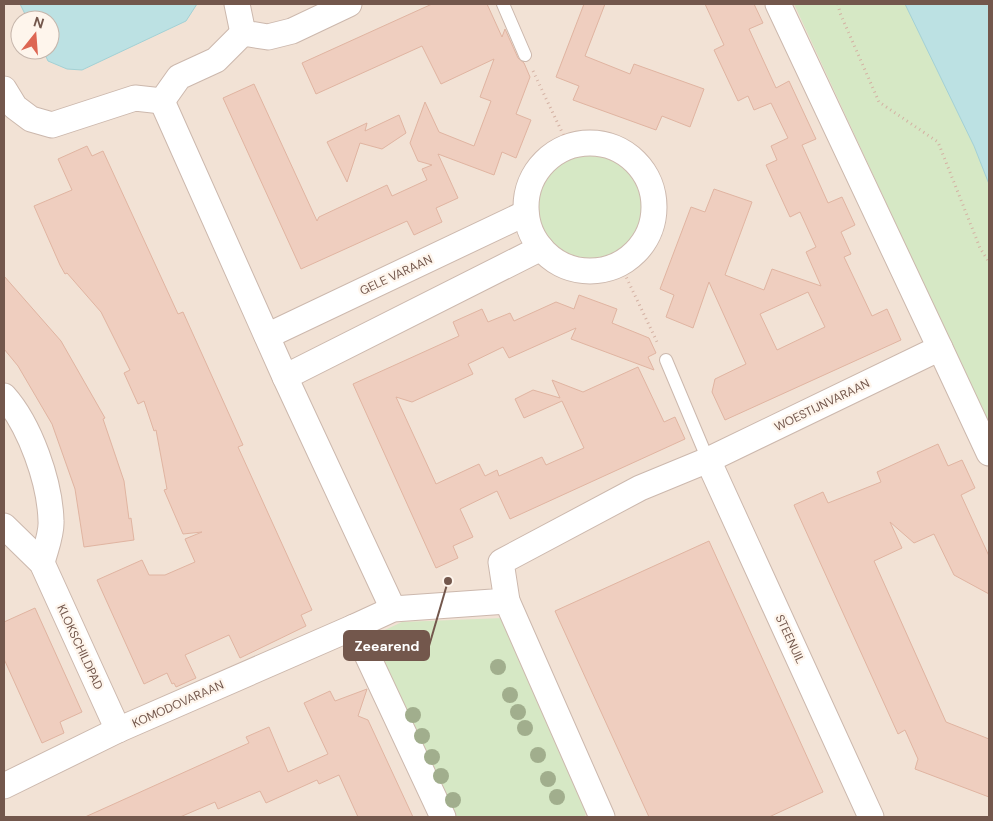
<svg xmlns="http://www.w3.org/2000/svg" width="993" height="821" viewBox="0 0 993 821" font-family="'DM Sans',sans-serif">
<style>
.residential{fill:#f2e2d5;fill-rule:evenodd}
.green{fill:#d6e8c5}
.water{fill:#bce1e3;stroke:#a3d1d5}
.building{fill:#efcebf;stroke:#e0b4a1;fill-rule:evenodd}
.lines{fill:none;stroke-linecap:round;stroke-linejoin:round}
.lane-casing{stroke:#ccb8ad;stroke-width:14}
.street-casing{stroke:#ccb8ad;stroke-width:27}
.path{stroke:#d4b1a3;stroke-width:3;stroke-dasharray:1 4;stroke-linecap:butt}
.lane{stroke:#fff;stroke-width:12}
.street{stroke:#fff;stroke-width:25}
.tree{fill:#a1ae8d}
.labels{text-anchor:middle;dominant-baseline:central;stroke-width:4.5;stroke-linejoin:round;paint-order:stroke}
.street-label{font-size:12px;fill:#73574c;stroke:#fef5ec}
.leader{fill:none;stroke:#73574c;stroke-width:2}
.callout-dot{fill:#73574c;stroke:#fef5ec;stroke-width:2}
.callout{fill:#73574c;stroke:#73574c;stroke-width:2}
.callout-label{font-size:14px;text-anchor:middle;font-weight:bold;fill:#fff}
</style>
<rect width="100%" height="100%" fill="#fbf1e6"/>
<!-- residential -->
<path class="residential" d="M4,4H966L989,60V817H4ZM20,20H50V50H20Z"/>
<!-- green -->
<g class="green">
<path d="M794,4H905L974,146L989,184V425Z"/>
<circle cx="590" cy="209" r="53"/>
<path d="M503,618L587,806L585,817H457L372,636L402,622Z"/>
</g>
<!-- water -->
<g class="water">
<path d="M20,4H197L186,21L82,70L67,69L48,61L43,50H50V20H28Z"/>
<path d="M905,4H989V184L974,146Z"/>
</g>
<!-- building -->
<g class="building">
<path d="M432,4H487L502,37L505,29L518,58L524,63L530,77L516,114L531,120L516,158L502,152L494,175L438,154L458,198L436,208L442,222L414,235L407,221L301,269L223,98L254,84L317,221L319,217L387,185L392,196L427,180L422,169L432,165L418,161L410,143L425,102L439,132L474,146L491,101L480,97L494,59L441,84L422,46L316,94L302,63Z"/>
<path d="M584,4H605L585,56L630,74L634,64L704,89L690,127L662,116L656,130L573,100L579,86L556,77Z"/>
<path d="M705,4H754L763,23L749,29L759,51L776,88L789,81L816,139L802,145L828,203L842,197L855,225L841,232L851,254L844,257L872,316L887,309L901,340L725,420L712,392L715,379L746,364L709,282L693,328L666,317L674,295L660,289L691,207L705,212L714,189L752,202L725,275L764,290L772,269L821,286L806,252L816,247L800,212L790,217L766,165L777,160L771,146L788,138L771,103L754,110L748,96L738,101L714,50L724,45ZM808,292L825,327L777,350L760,314Z"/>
<path d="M399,115L406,133L382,149L360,143L347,182L327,142L367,123L365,131Z"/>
<path d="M87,146L92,156L103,151L178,314L183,312L243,445L238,447L312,610L301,615L306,626L240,658L229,635L185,655L196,678L176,687L174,683L172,684L167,673L144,684L97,580L142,560L149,575H165L195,562L185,539L202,532L183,534L164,490L167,489L156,430L154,431L144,401L138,404L124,373L130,370L101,312L67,273L65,274L60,265L34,206L72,190L58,159Z"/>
<path d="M4,276L61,341L105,418L103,419L124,481L129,519L131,518L134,540L84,547L75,489L52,424L18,366L4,349Z"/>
<path d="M579,295L617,309L612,323L649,338L656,353L648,357L654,370L571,339L576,328L509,358L503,347L468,364L473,374L412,402L396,397L436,484L479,464L485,476L497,470L499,476L542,457L546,465L584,448L562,401L524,418L515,399L533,390L560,398L552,380L583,392L638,367L664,422L675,417L685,439L510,519L497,491L460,509L473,537L453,546L458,558L436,568L353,384L459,336L453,322L482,309L488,322L510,313L514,321L556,302L574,309Z"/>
<path d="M938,444L948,466L962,460L975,488L961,495L989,556V594L954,575L934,534L914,543L890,522L902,548L874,561L946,722L989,739V797L915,769L918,759L905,730L898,734L794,505L823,492L828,503L881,482L877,472Z"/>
<path d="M709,541L823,792L769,817H649L555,611Z"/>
<path d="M35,608L82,712L60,722L64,733L42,743L4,659V622Z"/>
<path d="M367,689L358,716L368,720L413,817H358L339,775L319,784L317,780L266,803L260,791L218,809L215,802L180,817H85L249,743L246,737L269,727L288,772L328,754L304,703L330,691L335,701Z"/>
</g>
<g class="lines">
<defs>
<g id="lane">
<path d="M503,4L525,55"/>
<path d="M666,360L708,460"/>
</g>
<g id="street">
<path d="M237,4L243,33"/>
<path d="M4,89L15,107L31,119L52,125L135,98L162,101L179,77L216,60L243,33L268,37L292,31L349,4"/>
<path d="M162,101L285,377L393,609"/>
<circle cx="590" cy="207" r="64"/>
<path d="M267,336L526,213"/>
<path d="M940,348L989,453"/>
<path d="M285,377L541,248"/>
<path d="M4,396C30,425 50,482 51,521C52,534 45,550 42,563"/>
<path d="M708,460L871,817"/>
<path d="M4,526L42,563L118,730"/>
<path d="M507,601L602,817"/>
<path d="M4,786L118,730L354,627"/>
<path d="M443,817L354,627L393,609L507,601L501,562L640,488L708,460L940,348L778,4"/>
</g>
</defs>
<!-- lane casing -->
<use href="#lane" class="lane-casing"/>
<!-- street casing -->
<use href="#street" class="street-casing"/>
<!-- path -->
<g class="path">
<path d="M838,4L840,13L879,102L938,142L980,248L989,262"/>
<path d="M533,71L569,147"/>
<path d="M620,264L658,344"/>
</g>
<!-- lane -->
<use href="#lane" class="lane"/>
<!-- street -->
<use href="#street" class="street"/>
</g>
<!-- trees -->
<g class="tree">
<circle cx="498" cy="667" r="8"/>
<circle cx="510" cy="695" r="8"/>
<circle cx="518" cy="712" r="8"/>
<circle cx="413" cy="715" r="8"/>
<circle cx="525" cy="728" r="8"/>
<circle cx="422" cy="736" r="8"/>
<circle cx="538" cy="755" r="8"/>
<circle cx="432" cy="757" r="8"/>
<circle cx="441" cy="776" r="8"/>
<circle cx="548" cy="779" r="8"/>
<circle cx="557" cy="797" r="8"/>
<circle cx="453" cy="800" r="8"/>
</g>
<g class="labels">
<!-- street labels -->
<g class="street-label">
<text transform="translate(396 275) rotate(-25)">GELE VARAAN</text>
<text transform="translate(822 405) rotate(-26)">WOESTIJNVARAAN</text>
<text transform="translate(790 639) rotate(65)">STEENUIL</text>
<text transform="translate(80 647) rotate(65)">KLOKSCHILDPAD</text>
<text transform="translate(178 704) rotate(-24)">KOMODOVARAAN</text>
</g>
</g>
<!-- callouts -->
<path class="leader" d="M448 581L429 646"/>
<circle class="callout-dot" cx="448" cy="581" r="5"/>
<rect class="callout" x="344" y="631" width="85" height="29" rx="5"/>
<g class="callout-label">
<text x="387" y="651">Zeearend</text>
</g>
<!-- border -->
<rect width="993" height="821" fill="none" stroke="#73574c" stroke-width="10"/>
<!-- north arrow -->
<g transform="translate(35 35) rotate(17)"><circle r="24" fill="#fef5ec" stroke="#c6b6ac"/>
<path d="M0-4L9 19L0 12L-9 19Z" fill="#dd6653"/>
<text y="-8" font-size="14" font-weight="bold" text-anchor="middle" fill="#73574c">N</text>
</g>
</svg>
